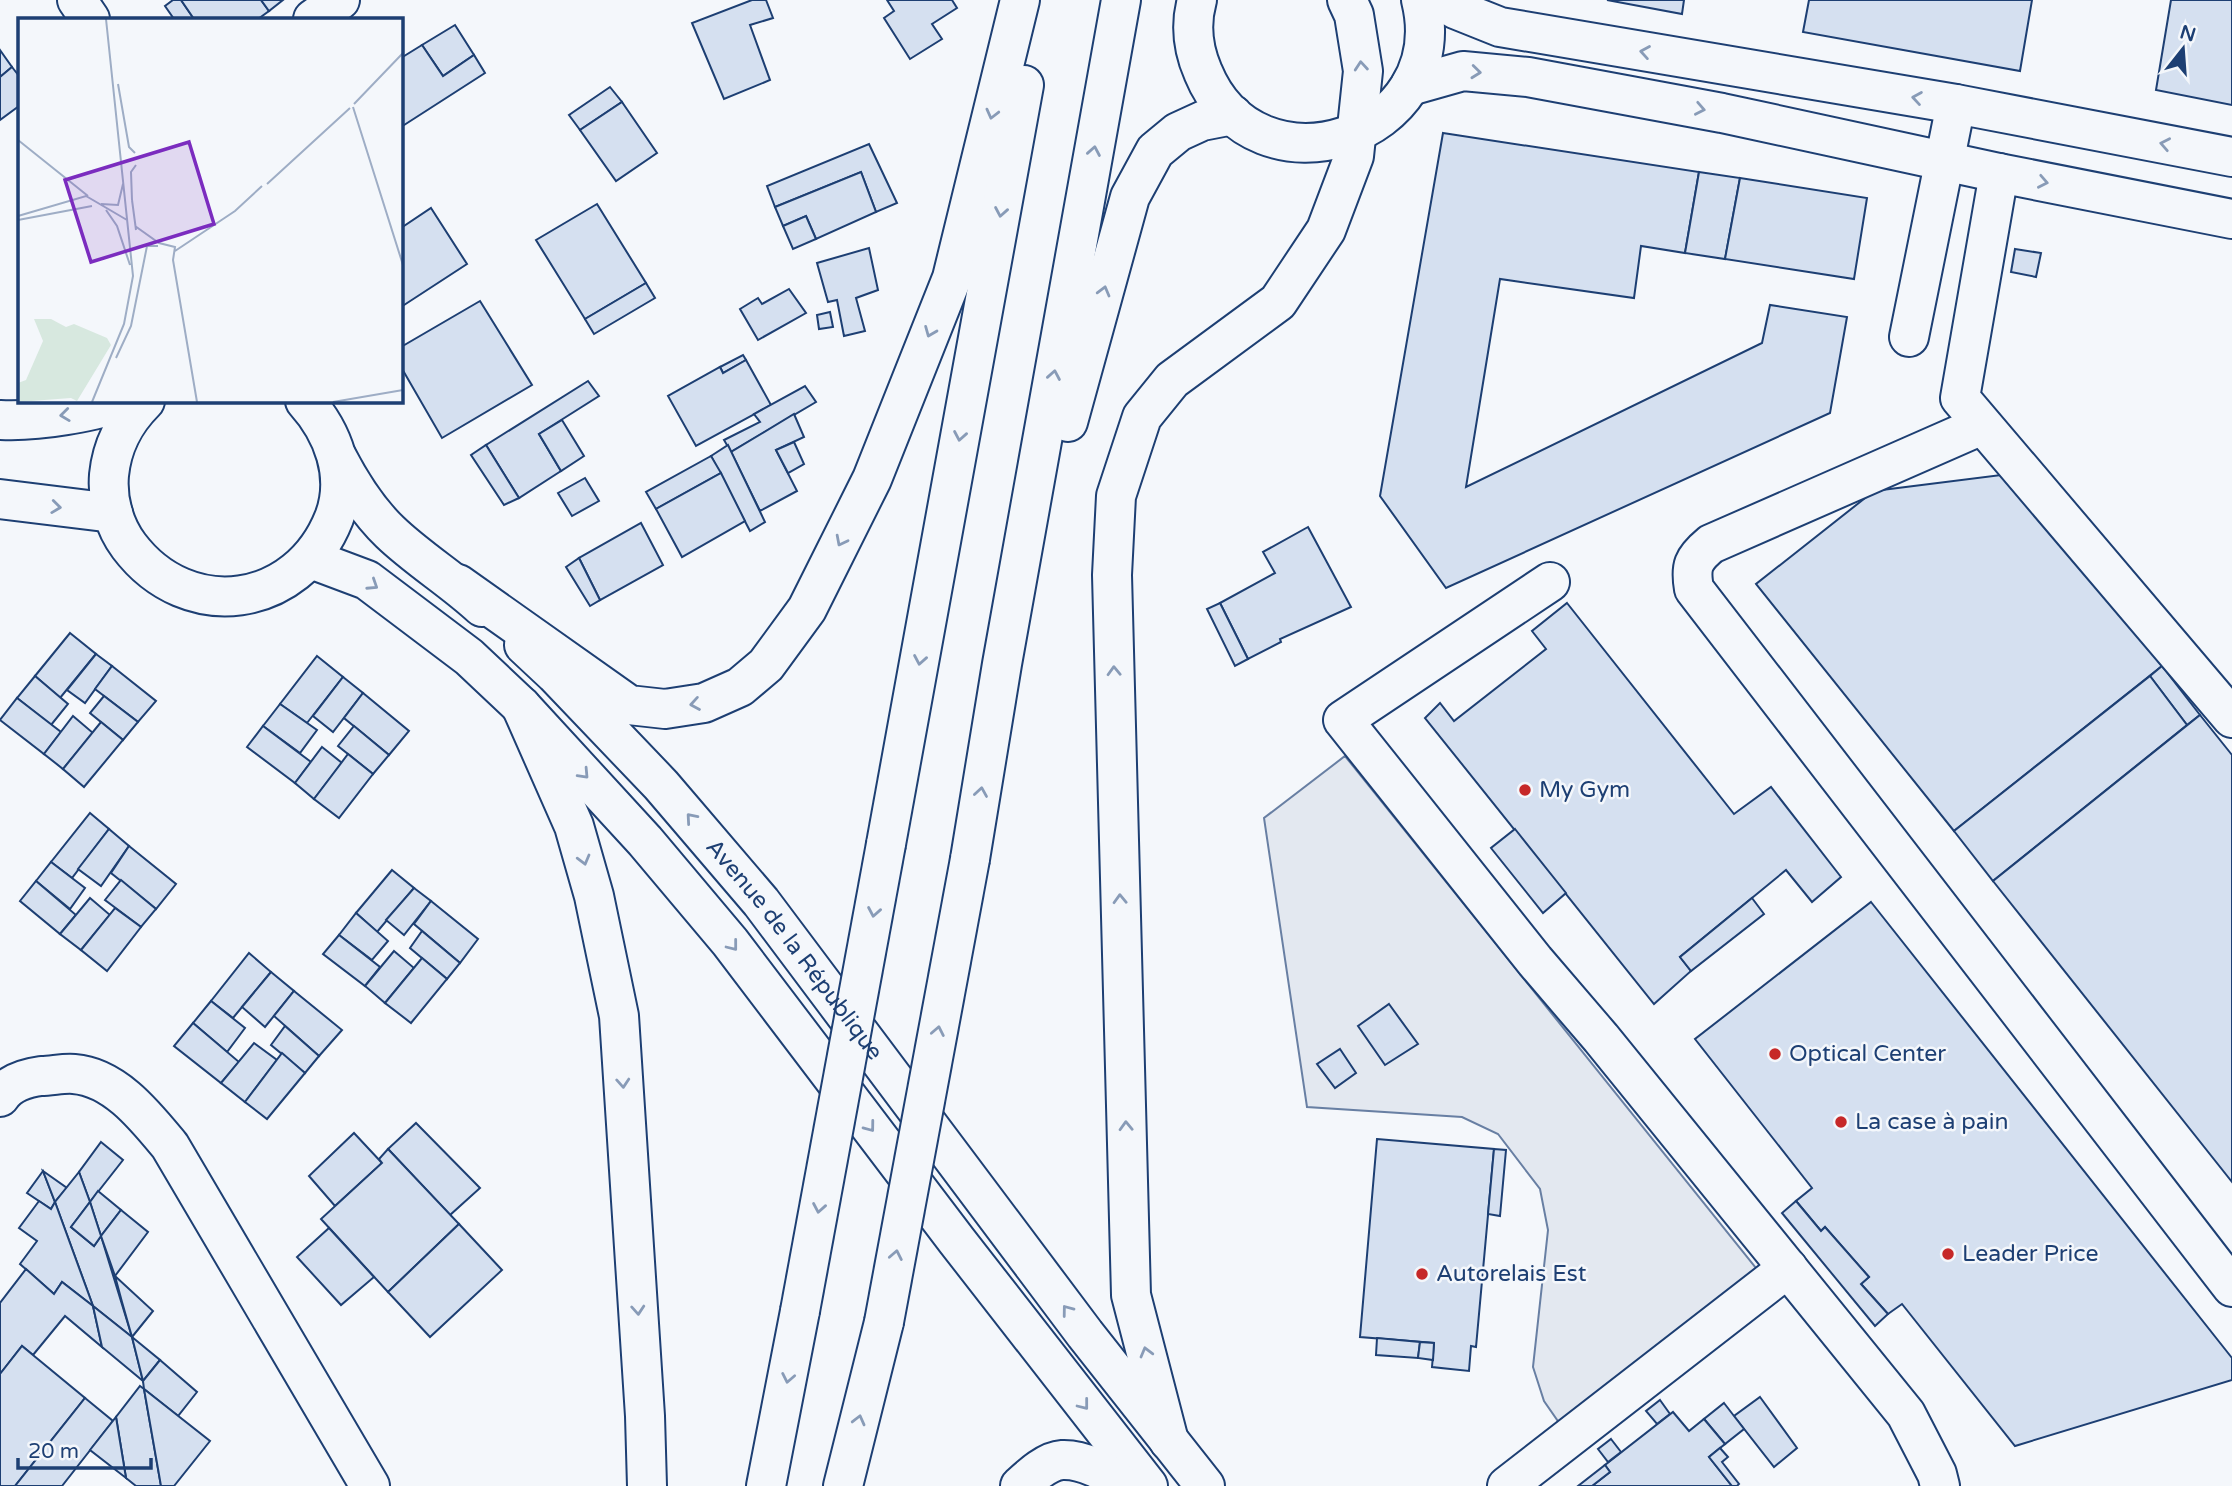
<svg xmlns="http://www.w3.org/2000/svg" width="2232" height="1486" viewBox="0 0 2232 1486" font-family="'Varela Round',sans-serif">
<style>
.parking{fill:#e3e8f0;stroke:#687fa3;stroke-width:2}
.building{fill:#d5e0f0;stroke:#1d3f73;stroke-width:2}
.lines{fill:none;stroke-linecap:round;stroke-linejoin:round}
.minor-casing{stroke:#1d3f73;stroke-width:42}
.major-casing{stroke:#1d3f73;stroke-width:42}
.highway-casing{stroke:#1d3f73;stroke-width:42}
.minor{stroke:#f4f7fb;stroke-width:38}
.major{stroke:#f4f7fb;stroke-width:38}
.highway{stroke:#f4f7fb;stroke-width:38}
.highway-bridge-casing{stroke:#1d3f73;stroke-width:42;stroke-linecap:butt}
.highway-bridge{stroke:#f4f7fb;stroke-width:38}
.oneway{stroke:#889bb7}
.poi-dot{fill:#c62828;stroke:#f4f7fb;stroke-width:2.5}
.labels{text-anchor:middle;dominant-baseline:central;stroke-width:5;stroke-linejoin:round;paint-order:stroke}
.poi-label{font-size:23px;fill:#1d3f73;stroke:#f4f7fb;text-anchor:start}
.street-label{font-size:23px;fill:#1d3f73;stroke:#f4f7fb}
.inset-road{fill:none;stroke:#9eadc5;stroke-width:2}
.view{fill:#7b2cbf;fill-opacity:0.15;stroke:#7b2cbf;stroke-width:3.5}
.inset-edge{fill:none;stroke:#1d3f73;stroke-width:3.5}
</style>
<rect width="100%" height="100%" fill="#f4f7fb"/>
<!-- parking -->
<path class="parking" d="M1345,756L1768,1283L1569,1437L1544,1401L1533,1367L1548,1230L1540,1189L1498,1134L1462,1117L1307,1107L1264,818Z"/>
<!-- building -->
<g class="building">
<path d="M173,0H181L194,19H174L165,6Z"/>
<path d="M181,0H261L269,11L258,19H194Z"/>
<path d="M261,0H283L269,11Z"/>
<path d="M752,0H766L773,18L750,25L770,80L724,99L692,23Z"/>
<path d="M887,0H952L957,8L932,24L942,39L910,59L884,18L894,11Z"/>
<path d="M1607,0H1684L1682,14Z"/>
<path d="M1809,0H2032L2020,71L1803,32Z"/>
<path d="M2171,0H2232V105L2156,90Z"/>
<path d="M455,25L474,55L443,76L422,45Z"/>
<path d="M422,45L443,76L474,55L485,73L401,127V58Z"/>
<path d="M0,50L12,67L0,77Z"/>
<path d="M12,67L19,76V106L0,120V77Z"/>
<path d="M610,87L622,102L580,130L569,115Z"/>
<path d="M622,102L657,153L616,181L580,130Z"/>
<path d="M1443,133L1699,172L1685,253L1641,246L1634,298L1500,279L1466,487L1762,343L1770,305L1847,317L1830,413L1446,588L1380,496Z"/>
<path d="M869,144L897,203L876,212L861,172L775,207L767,186Z"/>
<path d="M861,172L876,212L816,239L806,216L783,226L775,207Z"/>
<path d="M1699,172L1740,178L1725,259L1685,253Z"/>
<path d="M1740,178L1867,198L1854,279L1725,259Z"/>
<path d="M597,204L646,283L585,319L536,240Z"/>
<path d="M431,208L467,264L401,307V228Z"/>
<path d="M806,216L816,239L793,249L783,226Z"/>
<path d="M869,248L878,290L856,298L865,331L844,336L837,300L828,302L817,263Z"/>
<path d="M2015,249L2041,253L2036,277L2011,272Z"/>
<path d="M646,283L655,298L594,334L585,319Z"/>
<path d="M789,289L806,313L758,340L740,309L758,298L762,304Z"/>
<path d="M480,301L532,385L442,438L401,367V347Z"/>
<path d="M830,312L833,327L819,329L817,315Z"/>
<path d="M743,355L746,360L723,373L720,367Z"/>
<path d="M746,360L771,405L696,446L668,396L720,367L723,373Z"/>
<path d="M588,381L599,396L539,434L561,471L519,498L486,445Z"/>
<path d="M805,386L816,402L731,452L724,440L760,422L754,414Z"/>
<path d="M794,414L804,437L776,450L797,491L760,511L731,452Z"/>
<path d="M562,420L584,456L561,471L539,434Z"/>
<path d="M794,442L804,464L788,473L776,450Z"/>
<path d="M486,445L519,498L504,505L471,455Z"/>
<path d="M728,445L765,522L750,531L711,456Z"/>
<path d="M711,456L721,473L656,509L646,492Z"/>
<path d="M721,473L745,521L682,557L656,509Z"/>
<path d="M2009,474L2162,666L1954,831L1756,584L1874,491Z"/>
<path d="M585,478L599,501L572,516L558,493Z"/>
<path d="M641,523L663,565L600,600L579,558Z"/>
<path d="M1308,527L1351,607L1280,639L1281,642L1248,659L1220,603L1275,573L1263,552Z"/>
<path d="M579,558L600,600L590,606L566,567Z"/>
<path d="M1220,603L1248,659L1235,666L1207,609Z"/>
<path d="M1567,603L1734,814L1771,787L1841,877L1812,902L1786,870L1680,957L1691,971L1654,1004L1425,718L1440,703L1454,721L1546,649L1532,631Z"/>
<path d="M70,633L96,654L60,698L35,676Z"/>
<path d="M96,654L112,666L85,703L67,690Z"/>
<path d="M317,656L343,677L307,723L280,704Z"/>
<path d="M112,666L156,701L138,722L95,689Z"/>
<path d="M2162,666L2200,715L2187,725L2150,676Z"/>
<path d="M35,676L68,704L51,725L17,698Z"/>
<path d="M2150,676L2187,725L1993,881L1954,831Z"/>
<path d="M343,677L363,693L333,732L313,716Z"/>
<path d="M363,693L409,731L389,755L344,718Z"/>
<path d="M104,696L138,722L123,740L90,713Z"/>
<path d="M17,698L61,732L44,754L0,720Z"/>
<path d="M280,704L317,730L300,753L263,726Z"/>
<path d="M2200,715L2232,755V1182L1993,881Z"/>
<path d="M73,716L93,733L63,769L44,754Z"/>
<path d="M101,722L123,740L84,787L63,769Z"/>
<path d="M263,726L311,762L295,783L247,747Z"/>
<path d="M354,726L389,755L373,774L338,746Z"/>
<path d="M322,747L342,763L314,799L295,783Z"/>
<path d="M348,754L373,774L339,818L314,799Z"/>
<path d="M90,813L109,829L72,878L51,862Z"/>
<path d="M109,829L129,846L101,886L78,869Z"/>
<path d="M1515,829L1566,893L1543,913L1491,848Z"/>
<path d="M129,846L176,884L156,909L111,873Z"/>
<path d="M51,862L85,888L70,909L36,881Z"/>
<path d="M392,870L414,888L377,932L356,913Z"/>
<path d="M121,880L156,909L141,927L105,900Z"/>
<path d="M36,881L76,915L60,934L20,901Z"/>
<path d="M414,888L431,901L404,935L386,920Z"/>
<path d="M90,898L110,915L81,950L60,934Z"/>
<path d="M1752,898L1764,914L1691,971L1680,957Z"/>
<path d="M431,901L478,939L460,963L414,924Z"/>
<path d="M1871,902L2232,1358V1380L2015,1446L1902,1304L1888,1314L1861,1284L1869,1277L1825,1227L1821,1231L1796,1201L1812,1188L1695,1039Z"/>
<path d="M115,908L141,927L107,971L81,950Z"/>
<path d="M356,913L388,941L372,960L339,935Z"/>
<path d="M422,931L460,963L447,979L410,948Z"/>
<path d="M339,935L380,967L365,986L323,954Z"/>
<path d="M394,951L414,968L385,1003L365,986Z"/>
<path d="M249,953L271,972L233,1018L211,1001Z"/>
<path d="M422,958L447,979L411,1023L385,1003Z"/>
<path d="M271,972L294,991L265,1027L242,1007Z"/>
<path d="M294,991L342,1030L319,1056L274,1016Z"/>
<path d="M211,1001L245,1028L227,1052L193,1023Z"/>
<path d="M1389,1004L1418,1044L1385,1065L1358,1026Z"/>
<path d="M193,1023L239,1062L221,1083L174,1046Z"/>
<path d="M285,1026L319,1056L305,1073L271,1045Z"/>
<path d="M254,1043L277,1060L245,1102L221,1083Z"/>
<path d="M1340,1049L1356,1073L1335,1088L1317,1064Z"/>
<path d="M282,1053L305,1073L267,1119L245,1102Z"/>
<path d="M416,1123L480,1188L450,1215L388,1149Z"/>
<path d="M354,1133L382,1163L335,1206L309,1176Z"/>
<path d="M1377,1139L1494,1149L1476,1347L1471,1346L1469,1371L1432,1367L1434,1343L1360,1337Z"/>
<path d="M101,1142L123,1160L90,1202L79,1172Z"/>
<path d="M388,1149L459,1224L388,1292L321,1219L382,1163L379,1159Z"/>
<path d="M1494,1149L1506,1150L1500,1216L1488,1214Z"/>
<path d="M43,1171L55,1202L51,1209L27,1193Z"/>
<path d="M43,1171L67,1188L55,1202Z"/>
<path d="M79,1172L90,1202L71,1227L94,1246L101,1236L132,1337L93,1306L55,1202Z"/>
<path d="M98,1191L121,1210L101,1236L90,1202Z"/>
<path d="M39,1201L51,1209L55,1202L93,1306L62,1282L54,1294L20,1264L37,1241L19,1228Z"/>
<path d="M1796,1201L1821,1231L1825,1227L1869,1277L1861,1284L1888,1314L1875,1326L1782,1213Z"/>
<path d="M90,1202L101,1236L94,1246L71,1227Z"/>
<path d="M121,1210L148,1232L115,1276L101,1236Z"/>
<path d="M459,1224L502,1270L430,1337L388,1292Z"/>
<path d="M329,1228L374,1277L341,1305L297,1257Z"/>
<path d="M26,1269L54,1294L62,1282L93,1306L102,1347L65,1316L33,1355L22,1346L0,1374V1303Z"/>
<path d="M115,1276L153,1311L132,1337L122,1302Z"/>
<path d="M93,1306L132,1337L143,1381L102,1347Z"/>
<path d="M132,1337L160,1360L143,1381Z"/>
<path d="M1377,1338L1420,1342L1418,1358L1376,1355Z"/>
<path d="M1420,1342L1434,1343L1433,1360L1418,1358Z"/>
<path d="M22,1346L85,1398L15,1486H0V1374Z"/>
<path d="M160,1360L197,1392L178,1416L144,1389L143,1381Z"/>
<path d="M140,1386L144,1389L161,1486H136L126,1478L116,1417Z"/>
<path d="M144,1389L210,1441L174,1486H161Z"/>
<path d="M1760,1397L1797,1448L1774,1467L1734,1416Z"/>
<path d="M85,1398L113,1421L62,1486H15Z"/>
<path d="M1660,1400L1670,1414L1657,1424L1646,1411Z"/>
<path d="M1724,1403L1744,1429L1725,1444L1704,1419Z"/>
<path d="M1673,1412L1689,1431L1704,1419L1725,1444L1709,1457L1732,1486H1592L1610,1472L1605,1465Z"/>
<path d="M116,1417L126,1478L90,1450Z"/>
<path d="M1611,1439L1621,1452L1608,1462L1598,1449Z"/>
<path d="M1720,1448L1728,1457L1722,1462L1739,1484L1737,1486H1732L1709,1457Z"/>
<path d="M1605,1465L1610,1472L1592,1486H1578Z"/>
</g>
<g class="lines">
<defs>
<g id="minor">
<path d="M77,0L90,19"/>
<path d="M1197,0C1190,25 1193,49 1203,72C1256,202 1455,138 1421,0"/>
<path d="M1443,0L1455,9L1500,27L1956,104L2232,157"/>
<path d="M313,19L340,0"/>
<path d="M1410,86L1463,71L1528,77L1722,113L1999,173L2232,219"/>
<path d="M1999,173L1960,398L2232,718"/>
<path d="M1909,337L1956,104"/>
<path d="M1982,425L1711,544C1693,559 1690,566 1694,589L2232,1287"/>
<path d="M1550,582L1343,720L1535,961L1601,1038L1906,1414L1937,1474L1940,1486"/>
<path d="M0,1097C9,1083 26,1078 41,1076C52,1076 63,1073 74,1074C115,1077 146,1117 170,1146L370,1486"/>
<path d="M1169,1441L1131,1295L1112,575L1116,496L1142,417L1172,380L1278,302L1326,230L1354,156L1363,71L1354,15L1347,0"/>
<path d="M1507,1486L1788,1268"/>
</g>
<g id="major">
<path d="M145,401C124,422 112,445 109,475C107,500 114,526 129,546C188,624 298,609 334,518C350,476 333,432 305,401"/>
<path d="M0,420C44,422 87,412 129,401"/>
<path d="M337,457C351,484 367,510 390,532C418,559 453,580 482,607"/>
<path d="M0,499L113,513"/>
<path d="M311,559L367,580L469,657L521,706L645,841L730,942L957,1241L1148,1486"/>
<path id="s1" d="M524,645L555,674L661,785L761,902L1085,1334L1205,1486"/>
</g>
<g id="highway">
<path d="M1068,422L1130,197L1155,151L1178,132L1202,121L1233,115"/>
<path d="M458,584L629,705L665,709L704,703L740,687L766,665L807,609L872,479L952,278L1020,0"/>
<path d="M521,706L574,826L594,896L619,1016L645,1416L647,1486"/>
<path d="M886,844L1024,85"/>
<path d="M970,859L1002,664L1121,0"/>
<path d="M766,1486L800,1311"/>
<path d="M843,1486L884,1322"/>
<path d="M1020,1486C1031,1476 1047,1461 1062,1460C1082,1459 1109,1472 1123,1486"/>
</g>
</defs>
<!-- minor casing -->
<use href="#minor" class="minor-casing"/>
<!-- major casing -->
<use href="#major" class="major-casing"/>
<!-- highway casing -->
<use href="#highway" class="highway-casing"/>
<!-- minor -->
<use href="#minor" class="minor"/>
<!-- major -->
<use href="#major" class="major"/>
<!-- highway -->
<use href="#highway" class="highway"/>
<defs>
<g id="highway-bridge">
<path d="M800,1311L886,844"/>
<path d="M884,1322L970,859"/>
</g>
</defs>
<!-- highway-bridge casing -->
<use href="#highway-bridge" class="highway-bridge-casing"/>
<!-- highway-bridge -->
<use href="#highway-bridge" class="highway-bridge"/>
</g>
<!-- one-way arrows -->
<defs><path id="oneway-chevron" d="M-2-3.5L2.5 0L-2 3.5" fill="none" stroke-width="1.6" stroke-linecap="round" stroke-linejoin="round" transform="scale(1.75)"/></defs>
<g class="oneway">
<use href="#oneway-chevron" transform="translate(1645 52) rotate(-170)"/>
<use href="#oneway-chevron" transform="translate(1361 66) rotate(-95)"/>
<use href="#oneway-chevron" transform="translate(1476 72) rotate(6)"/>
<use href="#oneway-chevron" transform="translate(1917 98) rotate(-171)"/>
<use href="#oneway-chevron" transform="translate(1700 109) rotate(11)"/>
<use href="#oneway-chevron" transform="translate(992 114) rotate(104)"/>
<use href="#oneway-chevron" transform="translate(2165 144) rotate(-169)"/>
<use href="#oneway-chevron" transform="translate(1094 151) rotate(-80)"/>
<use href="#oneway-chevron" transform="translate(2043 182) rotate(11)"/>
<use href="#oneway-chevron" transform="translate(1001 212) rotate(100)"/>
<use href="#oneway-chevron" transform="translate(1104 291) rotate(-75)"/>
<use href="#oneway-chevron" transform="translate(930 332) rotate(112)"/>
<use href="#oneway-chevron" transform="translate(1054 375) rotate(-80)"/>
<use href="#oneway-chevron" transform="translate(65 415) rotate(173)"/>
<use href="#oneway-chevron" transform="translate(960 436) rotate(100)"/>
<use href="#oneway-chevron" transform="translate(56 507) rotate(7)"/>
<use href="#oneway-chevron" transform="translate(841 541) rotate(117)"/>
<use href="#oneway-chevron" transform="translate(373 585) rotate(33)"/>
<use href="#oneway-chevron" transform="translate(920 660) rotate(100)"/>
<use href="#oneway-chevron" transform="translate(1114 671) rotate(-92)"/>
<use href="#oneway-chevron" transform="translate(695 704) rotate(170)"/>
<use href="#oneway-chevron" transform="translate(584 774) rotate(47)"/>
<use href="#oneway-chevron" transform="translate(981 792) rotate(-81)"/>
<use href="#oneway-chevron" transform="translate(691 818) rotate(-131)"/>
<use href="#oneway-chevron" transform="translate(584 860) rotate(75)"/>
<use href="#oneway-chevron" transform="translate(1120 899) rotate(-92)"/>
<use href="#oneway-chevron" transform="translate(874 912) rotate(100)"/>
<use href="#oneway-chevron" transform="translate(733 946) rotate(52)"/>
<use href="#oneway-chevron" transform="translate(938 1031) rotate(-79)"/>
<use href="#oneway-chevron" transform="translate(623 1083) rotate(86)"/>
<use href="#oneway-chevron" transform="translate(1126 1126) rotate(-92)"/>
<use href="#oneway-chevron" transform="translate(870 1127) rotate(53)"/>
<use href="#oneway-chevron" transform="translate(819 1208) rotate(100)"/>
<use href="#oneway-chevron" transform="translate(896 1255) rotate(-79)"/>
<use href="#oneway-chevron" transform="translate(638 1310) rotate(86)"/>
<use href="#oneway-chevron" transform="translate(1067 1310) rotate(-127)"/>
<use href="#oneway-chevron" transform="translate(1146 1352) rotate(-105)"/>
<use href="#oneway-chevron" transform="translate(788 1378) rotate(101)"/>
<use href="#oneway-chevron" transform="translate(1084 1405) rotate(52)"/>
<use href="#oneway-chevron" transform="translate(859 1420) rotate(-76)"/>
</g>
<!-- markers -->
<g class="poi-dot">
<circle cx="1525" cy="790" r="7"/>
<circle cx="1775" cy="1054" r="7"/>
<circle cx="1841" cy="1122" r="7"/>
<circle cx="1948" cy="1254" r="7"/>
<circle cx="1422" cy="1274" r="7"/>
</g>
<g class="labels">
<!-- poi labels -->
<g class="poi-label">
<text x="1539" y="790">My Gym</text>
<text x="1789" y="1054">Optical Center</text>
<text x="1855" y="1122">La case à pain</text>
<text x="1962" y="1254">Leader Price</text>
<text x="1436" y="1274">Autorelais Est</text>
</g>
<!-- street labels -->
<g class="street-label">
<text stroke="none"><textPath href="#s1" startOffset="408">Avenue de la République</textPath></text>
</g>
</g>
<!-- overview -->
<g transform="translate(18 18)">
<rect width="385" height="385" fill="#f4f7fb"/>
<path d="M16,301H33L48,309L56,306L89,320L93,327L59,383L53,380L0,384V365L8,362L25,323Z" fill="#d7e8df"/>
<path class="inset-road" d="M100,66L111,129L117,135M336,86L385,35M335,89L385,247M0,122L70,178M249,166L332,90M114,182L118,212M114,182L113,154L118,147M83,186L100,187L105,166M88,192L99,208L112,247M0,198L68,178L109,202M0,202L74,188M117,208L141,225L157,229L155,242L179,384M157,233L217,193L244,168M98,340L113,308L129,228H140M74,384L106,306L115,258L88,1M315,384L385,372"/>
<path class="view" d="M171,124L196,206L73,244L47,162Z"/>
<rect width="385" height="385" class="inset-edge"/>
</g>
<!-- north arrow -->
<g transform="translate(2183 49) rotate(17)" stroke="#f4f7fb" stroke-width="5" paint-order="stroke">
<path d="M0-5L12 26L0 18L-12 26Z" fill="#1d3f73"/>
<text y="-10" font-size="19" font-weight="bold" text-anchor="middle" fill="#1d3f73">N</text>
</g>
<!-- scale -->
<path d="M18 1458v10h133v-10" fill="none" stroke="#1d3f73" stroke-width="3.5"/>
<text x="28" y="1458" font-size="21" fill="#1d3f73" stroke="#f4f7fb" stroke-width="5" paint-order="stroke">20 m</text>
</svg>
